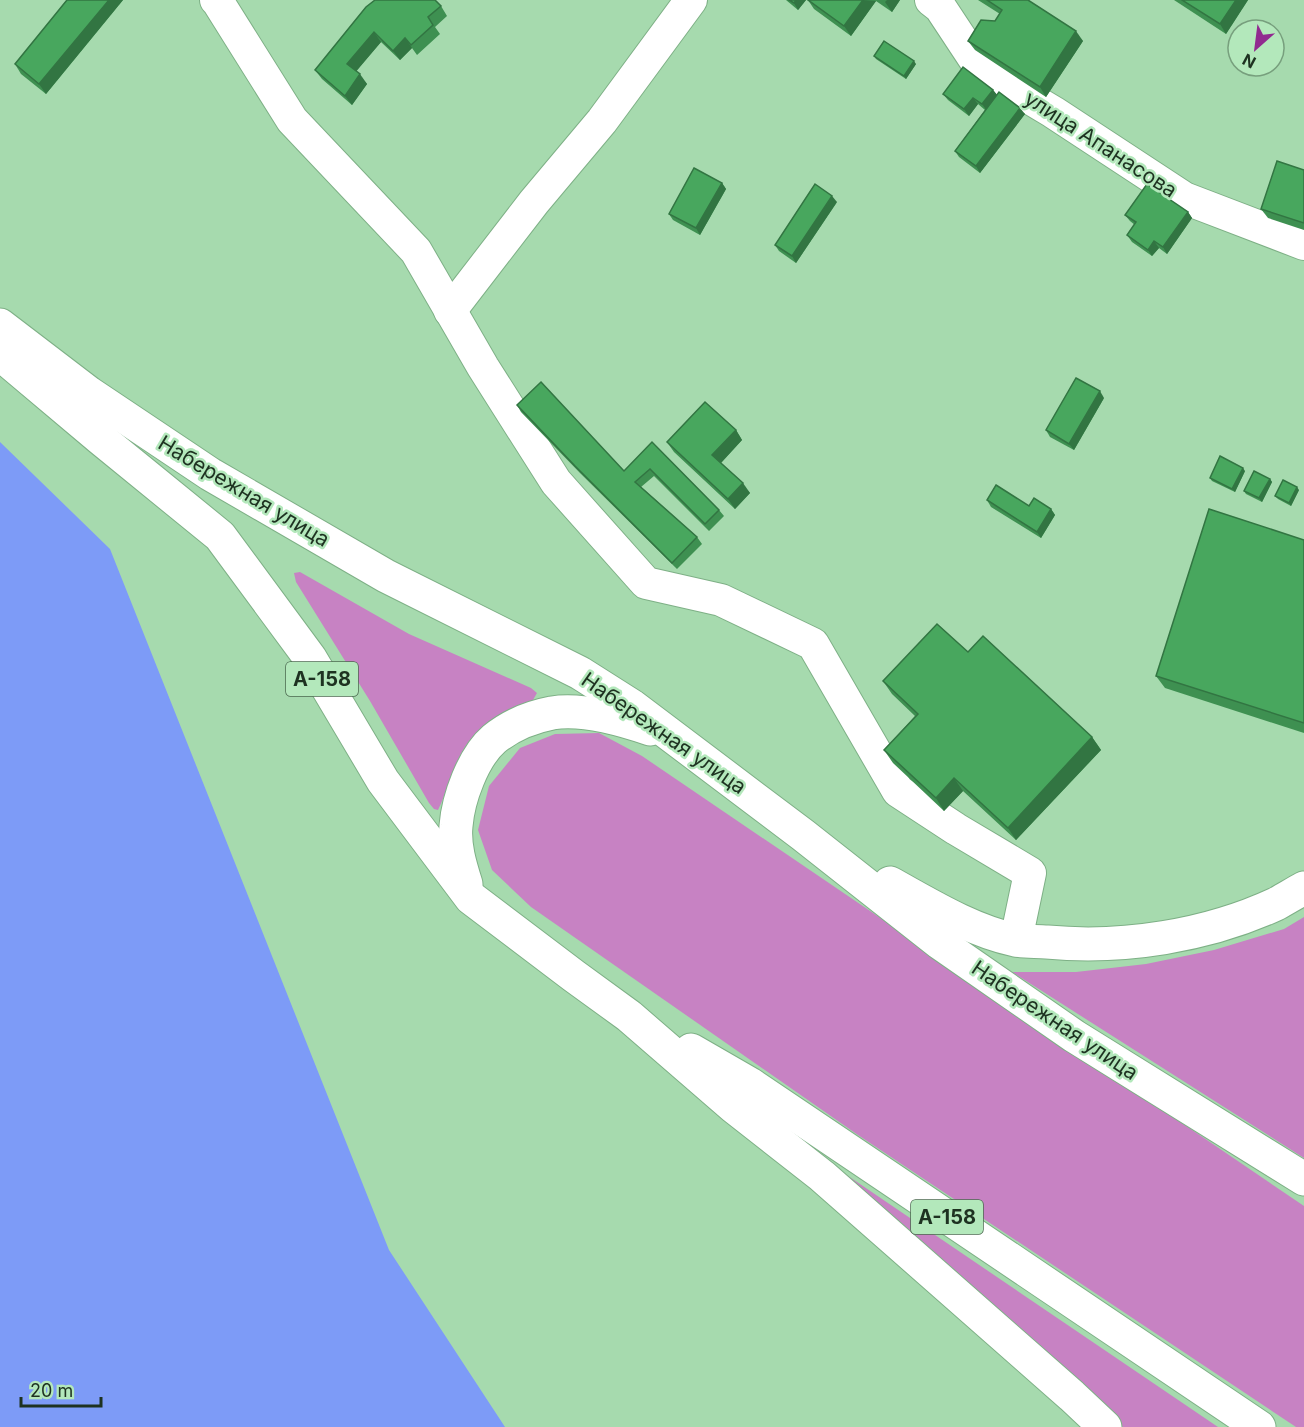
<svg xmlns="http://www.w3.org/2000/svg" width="1304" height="1427" viewBox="0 0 1304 1427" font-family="Inter,sans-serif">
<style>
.green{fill:#c782c3}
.water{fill:#7d9bf7}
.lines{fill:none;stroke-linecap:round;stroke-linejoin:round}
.minor-casing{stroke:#7eb086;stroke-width:34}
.major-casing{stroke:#7eb086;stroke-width:35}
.minor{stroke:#fff;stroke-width:32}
.major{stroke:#fff;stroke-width:33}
.wall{fill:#3e9051}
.shaded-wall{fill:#327542}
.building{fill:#48a75e;stroke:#327542;stroke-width:1.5}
.labels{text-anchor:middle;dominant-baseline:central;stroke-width:5;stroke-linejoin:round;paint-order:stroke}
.shield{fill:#b3e8bb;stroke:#4b694f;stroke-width:1.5}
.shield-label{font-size:20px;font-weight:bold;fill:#1e3221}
.street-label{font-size:21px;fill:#1e3221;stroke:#b3e8bb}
</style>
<rect width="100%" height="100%" fill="#a6daae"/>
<!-- green -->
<g class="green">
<path d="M300,572L409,634L531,688L537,693L533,700C503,713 477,724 461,754C451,772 447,792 438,810L434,809L429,803L370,701L296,582L294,573Z"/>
<path d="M599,733L642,756L1304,1206V1427H1296L858,1135L531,907L492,870L478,830L489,786L520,748L555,734Z"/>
<path d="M1304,917V1158L1012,972H1076L1146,964L1214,950L1284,929Z"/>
<path d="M829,1163L1218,1427H1123L863,1197Z"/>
</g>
<!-- water -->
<path class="water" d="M0,442L110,549L389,1250L505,1427H0Z"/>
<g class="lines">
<defs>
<g id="minor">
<path d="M216,0L218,2L292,120L416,251L483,367L556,482L646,583L721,600L813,644L898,791L956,829L1030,873L1016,940"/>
<path d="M931,0L940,7L981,69L1053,112L1184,198L1304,244"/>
<path d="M450,311L534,202L602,121L691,0"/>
</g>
<g id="major">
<path d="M0,325L89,393L210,474L386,576L580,673L632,706L803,835L940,943L1074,1036L1304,1179"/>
<path d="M0,354L101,439L220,536L310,658L383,781L471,898L574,976L629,1016L734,1107L822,1176L1072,1396L1105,1427"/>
<path d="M890,883C930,905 970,930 1015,940C1026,942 1037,941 1047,942C1123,949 1207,936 1276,904C1285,899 1295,893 1304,888"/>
<path d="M466,884C460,865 454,845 456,826C458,799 473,757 494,739C510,726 531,717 552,713C583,708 621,719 650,729"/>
<path d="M691,1050L750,1084L1259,1427"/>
</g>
</defs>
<!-- minor casing -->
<use href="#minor" class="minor-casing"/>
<!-- major casing -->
<use href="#major" class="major-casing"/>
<!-- minor -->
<use href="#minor" class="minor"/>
<!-- major -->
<use href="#major" class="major"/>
</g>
<!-- wall -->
<g class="wall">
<path d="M67,0H123L46,94L21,74L15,64Z"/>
<path d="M786,0H806L798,10Z"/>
<path d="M808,0H900L892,12L876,1L851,36L814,9Z"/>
<path d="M978,0H1028L1083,41L1046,97L975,50L968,41L995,21L1000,14Z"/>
<path d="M1174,0H1248L1226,34Z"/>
<path d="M441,6L447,16L435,27L440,34L417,55L412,48L400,60L381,42L356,71L367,84L352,105L322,79L315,70L366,7Z"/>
<path d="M874,56L916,64L906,79L876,59Z"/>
<path d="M993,90L997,95L1025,114L980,173L959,157L955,151L985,110L978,104L969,116L948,100L943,94Z"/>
<path d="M1304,170V230L1268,218L1261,209Z"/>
<path d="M722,183L726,189L700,235L673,220L669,214Z"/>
<path d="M837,202L796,263L779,251L775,245Z"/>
<path d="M1188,212L1192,218L1167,254L1159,248L1152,256L1132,242L1127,235L1135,225L1130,221L1125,215Z"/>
<path d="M1104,398L1074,450L1050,437L1046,430Z"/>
<path d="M517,405L624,471L652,442L719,510L724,516L709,531L654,476L641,487L697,537L702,544L677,569L580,473L521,412Z"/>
<path d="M736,430L742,440L721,463L750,493L735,509L674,452L667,442Z"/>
<path d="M1245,471L1235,492L1212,481L1210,478Z"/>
<path d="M1270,479L1272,482L1262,502L1246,494L1244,491Z"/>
<path d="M1299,490L1291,506L1278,499L1275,496Z"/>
<path d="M987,500L1051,509L1055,515L1041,538L991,507Z"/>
<path d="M1304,540V733L1165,688L1156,676Z"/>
<path d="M968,652L1092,737L1101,750L1016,840L963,791L944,811L893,763L884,750L915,716L892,694L883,681Z"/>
</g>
<!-- shaded-wall -->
<g class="shaded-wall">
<path d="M109,0H123L46,94L39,84Z"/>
<path d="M796,0H806L798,10L794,3Z"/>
<path d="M863,0L876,1L851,36L844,26Z"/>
<path d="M887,0H900L892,12L885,2Z"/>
<path d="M1236,0H1248L1226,34L1220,24Z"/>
<path d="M1076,31L1083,41L1046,97L1040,87Z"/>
<path d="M374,32L381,42L354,74L347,64Z"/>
<path d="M405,38L412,48L400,60L393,51Z"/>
<path d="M914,61L916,64L906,79L904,76Z"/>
<path d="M360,74L367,84L352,105L345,96Z"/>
<path d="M993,90L998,96L987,111L982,104Z"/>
<path d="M973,98L978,104L969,116L964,109Z"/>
<path d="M1020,108L1025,114L980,173L976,166Z"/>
<path d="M722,183L726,189L700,235L696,228Z"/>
<path d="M832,196L837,202L796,263L792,256Z"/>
<path d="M1188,212L1192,218L1167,254L1163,247Z"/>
<path d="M1154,241L1159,248L1152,256L1148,250Z"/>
<path d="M1100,391L1104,398L1074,450L1069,444Z"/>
<path d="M736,430L742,440L719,465L712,455Z"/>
<path d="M1243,468L1245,471L1235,492L1232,489Z"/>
<path d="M1270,479L1272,482L1262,502L1259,498Z"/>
<path d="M743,483L750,493L735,509L728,499Z"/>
<path d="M1297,487L1299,490L1291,506L1289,503Z"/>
<path d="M1051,509L1055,515L1041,538L1037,532Z"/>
<path d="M1092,737L1101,750L1016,840L1008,828Z"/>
<path d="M954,778L963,791L944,811L936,798Z"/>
</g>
<!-- building -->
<g class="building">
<path d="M67,0H109L39,84L15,64Z"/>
<path d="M375,0H435L441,6L428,17L433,25L411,45L405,38L393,51L374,32L347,64L360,74L345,96L315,70L366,7Z"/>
<path d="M789,0H796L794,3Z"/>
<path d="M808,0H863L844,26Z"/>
<path d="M987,0H1028L1076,31L1040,87L968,41L981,20L995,21L1002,10Z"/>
<path d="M1182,0H1236L1220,24Z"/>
<path d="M884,41L914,61L904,76L874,56Z"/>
<path d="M963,67L993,90L982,104L973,98L964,109L943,94Z"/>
<path d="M999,92L1020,108L976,166L955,151Z"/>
<path d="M1277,161L1304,170V223L1261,209Z"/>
<path d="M694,168L722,183L696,228L669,214Z"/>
<path d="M815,184L832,196L792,256L775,245Z"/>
<path d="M1147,184L1188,212L1163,247L1154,241L1148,250L1127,235L1136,222L1125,215Z"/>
<path d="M1076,378L1100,391L1069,444L1046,430Z"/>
<path d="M541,382L624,471L652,442L719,510L705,524L650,469L635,482L697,537L672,563L575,466L517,405Z"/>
<path d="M705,402L736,430L712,455L743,483L728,499L667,442Z"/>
<path d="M1220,456L1243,468L1232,489L1210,478Z"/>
<path d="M1254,471L1270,479L1259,498L1244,491Z"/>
<path d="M1283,480L1297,487L1289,503L1275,496Z"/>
<path d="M996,485L1029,506L1034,498L1051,509L1037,532L987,500Z"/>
<path d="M1209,509L1304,540V723L1156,676Z"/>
<path d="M937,624L968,652L983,636L1092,737L1008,828L954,778L936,798L884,750L918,714L883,681Z"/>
</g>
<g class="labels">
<!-- shield labels -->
<g class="shield">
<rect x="286" y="662" width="72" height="34" rx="4.5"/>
<rect x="911" y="1200" width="72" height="34" rx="4.5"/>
</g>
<g class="shield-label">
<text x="322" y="679">А-158</text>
<text x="947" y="1217">А-158</text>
</g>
<!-- street labels -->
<g class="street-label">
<text transform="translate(1101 144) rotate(33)">улица Апанасова</text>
<text transform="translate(244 491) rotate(31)">Набережная улица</text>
<text transform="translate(664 733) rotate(35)">Набережная улица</text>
<text transform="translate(1055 1020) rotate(34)">Набережная улица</text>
</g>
</g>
<!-- north arrow -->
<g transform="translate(1256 48) rotate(208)"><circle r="28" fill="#b3e8bb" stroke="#779f7d" stroke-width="1.5"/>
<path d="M0-4.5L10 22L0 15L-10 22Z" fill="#912a8f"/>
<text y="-9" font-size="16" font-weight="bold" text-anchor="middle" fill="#1e3221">N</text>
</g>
<!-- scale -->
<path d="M21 1397v9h80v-9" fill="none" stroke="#1e3221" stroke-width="3"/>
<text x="30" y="1397" font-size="18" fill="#1e3221" stroke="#b3e8bb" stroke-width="4.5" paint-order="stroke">20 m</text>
</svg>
